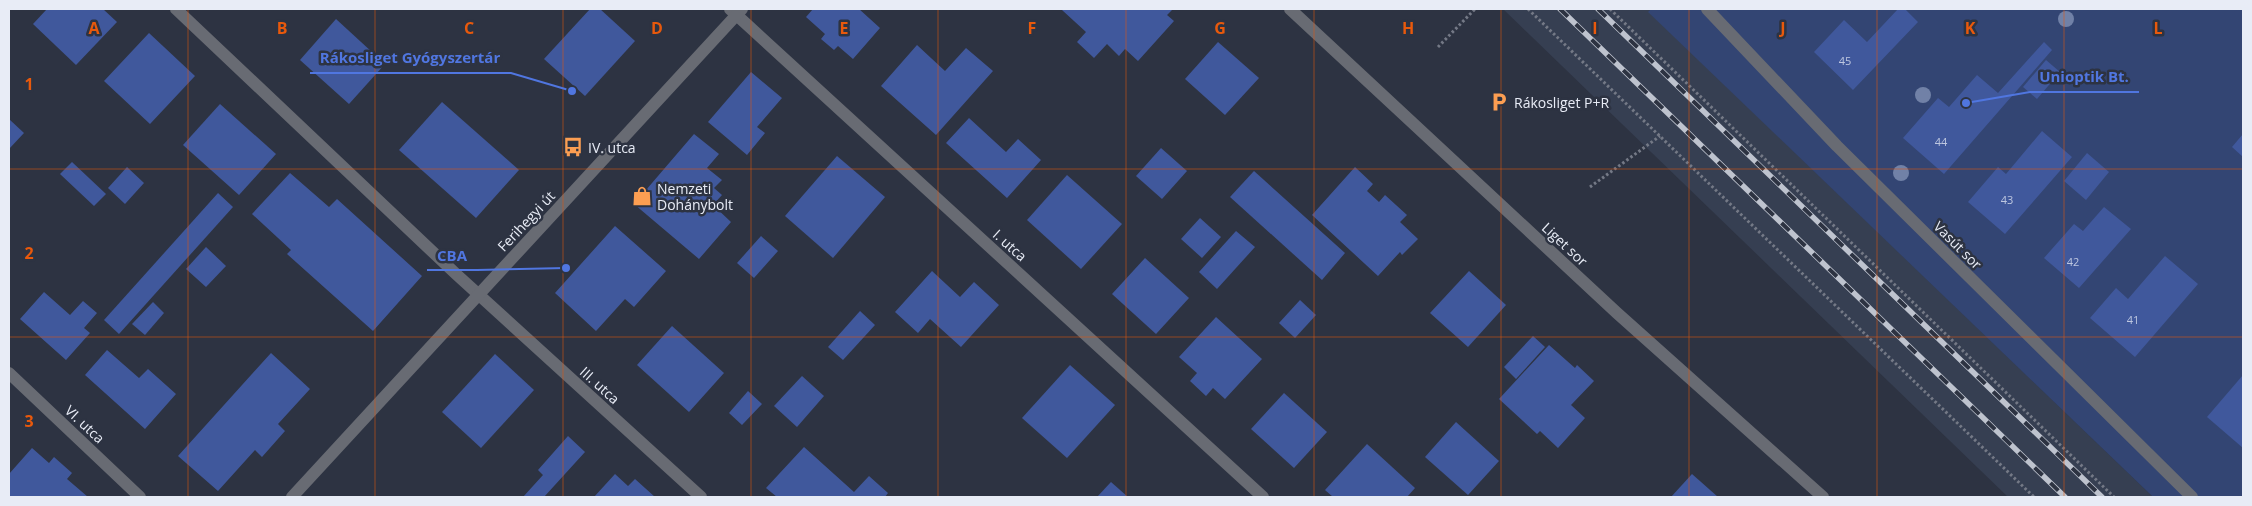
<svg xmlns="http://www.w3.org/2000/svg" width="2252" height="506" viewBox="0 0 2252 506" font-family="'Open Sans',sans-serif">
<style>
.built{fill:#363f52}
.green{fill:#334573}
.building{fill:#40589c}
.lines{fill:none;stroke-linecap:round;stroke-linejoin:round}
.path{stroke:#747986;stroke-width:3;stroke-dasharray:2.5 2.5;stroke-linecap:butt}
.minor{stroke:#686b73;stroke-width:12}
.tertiary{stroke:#686b73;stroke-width:12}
.rail-casing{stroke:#bec3ce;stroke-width:5.5}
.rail{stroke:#2d3342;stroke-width:4;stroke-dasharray:11;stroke-linecap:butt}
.tree{fill:#7181a7}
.grid{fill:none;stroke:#e8590c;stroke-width:1;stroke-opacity:0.55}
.labels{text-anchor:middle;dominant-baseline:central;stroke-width:5;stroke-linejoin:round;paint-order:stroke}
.number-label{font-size:11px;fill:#bec7e0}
.poi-label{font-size:14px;fill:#e8ecf6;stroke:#2d3342;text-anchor:start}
.street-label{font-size:14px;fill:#e8ecf6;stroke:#2d3342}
.grid-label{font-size:16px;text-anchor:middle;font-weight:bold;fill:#e8590c;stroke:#2d3342;stroke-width:5;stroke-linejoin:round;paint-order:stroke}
.leader{fill:none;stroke:#5076e0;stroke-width:2}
.callout-dot{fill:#5076e0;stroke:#2d3342;stroke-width:2}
.callout-label{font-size:15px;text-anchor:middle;font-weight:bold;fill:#5076e0;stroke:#2d3342;stroke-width:5;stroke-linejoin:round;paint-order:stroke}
</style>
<rect width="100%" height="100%" fill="#2d3342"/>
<!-- built -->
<path class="built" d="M1503,9H1651L1649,12L2153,497H2008Z"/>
<!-- green -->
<path class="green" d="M1651,9H2243V497H2153L1648,12Z"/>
<!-- building -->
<g class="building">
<path d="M47,9H103L117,22L76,65L33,24Z"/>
<path d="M590,9H600L635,41L585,96L544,59Z"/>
<path d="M813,9H859L880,28L853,59L838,46L834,50L821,39L825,34L806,17Z"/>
<path d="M1063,9H1170L1172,10L1167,15L1174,21L1138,61L1125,49L1119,56L1107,44L1094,58L1077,42L1086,32L1062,10Z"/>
<path d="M1898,9H1905L1918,22L1853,90L1814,52L1844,20L1867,42Z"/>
<path d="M336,19L385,64L349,104L300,60Z"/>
<path d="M149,33L195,76L150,124L104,81Z"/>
<path d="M1218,42L1259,78L1225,115L1185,79Z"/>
<path d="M2044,42L2052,50L1944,174L1903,138L1938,98L1949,107L1977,75L1998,93Z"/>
<path d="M917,45L945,71L966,48L993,71L936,135L881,86Z"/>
<path d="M2046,60L2060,72L2037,99L2023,87Z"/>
<path d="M751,72L782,98L757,127L765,133L747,155L708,122Z"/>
<path d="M442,102L519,170L476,218L399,150Z"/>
<path d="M220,104L276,154L239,195L183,145Z"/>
<path d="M969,118L1006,152L1018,139L1041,160L1007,198L946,143Z"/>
<path d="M9,119L24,133L9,149Z"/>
<path d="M2042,131L2072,157L2005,234L1968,202L1998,167L2006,174Z"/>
<path d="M694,134L719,154L707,168L722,180L714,188L722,195L713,205L731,222L699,259L634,204Z"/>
<path d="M2243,134V157L2232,147Z"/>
<path d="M1161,148L1187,171L1162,199L1136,176Z"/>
<path d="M2087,153L2109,172L2086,200L2064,181Z"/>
<path d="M837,156L885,197L833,258L785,216Z"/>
<path d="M72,162L106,194L94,206L60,174Z"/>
<path d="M127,167L144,183L125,204L108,188Z"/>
<path d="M1355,167L1373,184L1367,191L1379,202L1385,195L1407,215L1400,222L1418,239L1402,255L1400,252L1378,276L1312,215Z"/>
<path d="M1254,171L1345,253L1322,280L1230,197Z"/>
<path d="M290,173L329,207L337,199L422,276L373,331L287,254L291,250L252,214Z"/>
<path d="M1067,175L1122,224L1081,269L1027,220Z"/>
<path d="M218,193L233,207L119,334L104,320Z"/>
<path d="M2104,207L2131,229L2079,288L2044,258L2074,224L2083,231Z"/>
<path d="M1200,218L1221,237L1202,258L1181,239Z"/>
<path d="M615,226L666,271L634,307L625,299L596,331L555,293Z"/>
<path d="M1236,231L1255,247L1217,289L1199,272Z"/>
<path d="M761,236L778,251L754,278L737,263Z"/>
<path d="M206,247L226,266L206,287L186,269Z"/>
<path d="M2165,256L2198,284L2135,357L2090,318L2116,288L2128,299Z"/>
<path d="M1145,258L1189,298L1156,334L1112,294Z"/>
<path d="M932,271L960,297L974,282L999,305L961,347L930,319L918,333L895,312Z"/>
<path d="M1469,271L1506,305L1468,347L1430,313Z"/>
<path d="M44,292L70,315L83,301L97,313L84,328L90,333L66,360L20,319Z"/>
<path d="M1300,300L1316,315L1295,338L1279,323Z"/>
<path d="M153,302L164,313L145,335L132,324Z"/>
<path d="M860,311L875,325L843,360L828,347Z"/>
<path d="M1216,317L1262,359L1225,399L1213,388L1206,396L1190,381L1197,373L1179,357Z"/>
<path d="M672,326L724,373L689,412L637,365Z"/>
<path d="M1533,336L1545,347L1516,379L1504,367Z"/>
<path d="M1549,345L1575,368L1577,365L1594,381L1571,405L1585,418L1558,448L1540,431L1537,434L1499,399Z"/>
<path d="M107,350L139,378L148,369L176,394L145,429L85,375Z"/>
<path d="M271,353L310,389L278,424L285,431L262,457L255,450L218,491L178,456Z"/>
<path d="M495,354L534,390L481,448L442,412Z"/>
<path d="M1070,365L1115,405L1067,458L1022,418Z"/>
<path d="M2243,375V448L2207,417Z"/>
<path d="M802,376L824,396L797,427L774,406Z"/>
<path d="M748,391L762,404L742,425L729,413Z"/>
<path d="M1284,393L1327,432L1294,468L1251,429Z"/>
<path d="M1456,422L1499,461L1468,495L1425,457Z"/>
<path d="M568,436L585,452L544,497H523L543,475L538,470Z"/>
<path d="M1367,444L1415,488L1407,497H1333L1325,490Z"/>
<path d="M804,447L854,492L869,476L888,493L885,497H777L766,488Z"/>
<path d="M32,448L49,463L54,457L72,473L67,479L88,497H9V474Z"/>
<path d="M615,474L628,486L635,479L655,497H594Z"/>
<path d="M1692,474L1718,497H1671Z"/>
<path d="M1111,482L1128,497H1097Z"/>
</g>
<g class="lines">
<!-- path -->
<g class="path">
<path d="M1528,9L2034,497"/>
<path d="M1610,9L2114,497"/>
<path d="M1438,47L1475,9"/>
<path d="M1590,187L1660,136"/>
</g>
<!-- minor -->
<g class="minor">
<path d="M176,9L456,274L701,497"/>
<path d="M730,9L1263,497"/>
<path d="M1290,9L1617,313L1823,497"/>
<path d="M1707,9L1837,146L2192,497"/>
<path d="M9,373L140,497"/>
</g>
<!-- tertiary -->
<path class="tertiary" d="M292,497L742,9"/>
<defs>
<g id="rail">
<path d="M1560,9L2065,497"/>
<path d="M1598,9L2102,497"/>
</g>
</defs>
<!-- rail casing -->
<use href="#rail" class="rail-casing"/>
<!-- rail -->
<use href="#rail" class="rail"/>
</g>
<!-- trees -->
<g class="tree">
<circle cx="2066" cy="19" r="8"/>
<circle cx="1923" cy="95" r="8"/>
<circle cx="1901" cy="173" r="8"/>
</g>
<!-- grid -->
<path class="grid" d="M188,9V497M375,9V497M563,9V497M751,9V497M938,9V497M1126,9V497M1314,9V497M1501,9V497M1689,9V497M1877,9V497M2064,9V497M9,169H2243M9,337H2243"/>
<!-- icons -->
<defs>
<symbol id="parking-bare" viewBox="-9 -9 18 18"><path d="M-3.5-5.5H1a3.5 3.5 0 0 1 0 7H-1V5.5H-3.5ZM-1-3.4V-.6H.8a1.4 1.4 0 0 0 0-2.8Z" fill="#fc9e52" stroke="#2d3342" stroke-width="2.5" paint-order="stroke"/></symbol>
<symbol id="bus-bare" viewBox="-9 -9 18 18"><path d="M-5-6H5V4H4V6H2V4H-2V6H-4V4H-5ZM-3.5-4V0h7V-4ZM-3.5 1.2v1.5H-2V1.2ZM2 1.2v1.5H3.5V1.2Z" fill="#fc9e52" stroke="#2d3342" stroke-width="2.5" paint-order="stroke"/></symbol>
<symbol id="shop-bare" viewBox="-9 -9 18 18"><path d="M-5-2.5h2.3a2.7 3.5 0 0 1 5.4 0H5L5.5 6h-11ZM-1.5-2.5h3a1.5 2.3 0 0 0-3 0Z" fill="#fc9e52" stroke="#2d3342" stroke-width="2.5" paint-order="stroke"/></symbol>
</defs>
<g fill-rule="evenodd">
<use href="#parking-bare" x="1485" y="88" width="28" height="28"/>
<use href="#bus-bare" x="559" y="133" width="28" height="28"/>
<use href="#shop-bare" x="628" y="182" width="28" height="28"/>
</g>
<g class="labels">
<!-- number labels -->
<g class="number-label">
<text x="1845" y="60">45</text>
<text x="1941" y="141">44</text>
<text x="2007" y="199">43</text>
<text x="2073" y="261">42</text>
<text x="2133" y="319">41</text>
</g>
<!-- poi labels -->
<g class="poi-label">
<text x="1514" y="102">Rákosliget P+R</text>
<text x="588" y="147">IV. utca</text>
<text x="657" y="188">Nemzeti<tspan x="657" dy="16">Dohánybolt</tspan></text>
</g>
<!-- street labels -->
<g class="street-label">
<text transform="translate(526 221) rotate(-47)">Ferihegyi út</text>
<text transform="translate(1565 244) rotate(43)">Liget sor</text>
<text transform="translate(1010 245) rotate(42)">I. utca</text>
<text transform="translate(1958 245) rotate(45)">Vasút sor</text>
<text transform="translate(600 385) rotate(42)">III. utca</text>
<text transform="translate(85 424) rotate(43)">VI. utca</text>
</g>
</g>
<g class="grid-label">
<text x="94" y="34">A</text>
<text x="282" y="34">B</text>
<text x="469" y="34">C</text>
<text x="657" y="34">D</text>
<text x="844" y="34">E</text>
<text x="1032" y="34">F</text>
<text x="1220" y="34">G</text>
<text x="1408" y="34">H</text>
<text x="1595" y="34">I</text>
<text x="1783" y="34">J</text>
<text x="1970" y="34">K</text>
<text x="2158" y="34">L</text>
<text x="29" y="90">1</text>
<text x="29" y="259">2</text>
<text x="29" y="427">3</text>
</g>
<!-- callouts -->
<path class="leader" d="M572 91L511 73H310M1966 103L2030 92H2139M566 268L477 270H427"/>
<g class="callout-dot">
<circle cx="572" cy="91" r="5"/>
<circle cx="1966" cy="103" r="5"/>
<circle cx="566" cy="268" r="5"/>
</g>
<g class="callout-label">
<text x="410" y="63">Rákosliget Gyógyszertár</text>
<text x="2084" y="82">Unioptik Bt.</text>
<text x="452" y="261">CBA</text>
</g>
<!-- border -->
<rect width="2252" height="506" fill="none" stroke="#e8ecf6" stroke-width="20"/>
</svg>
